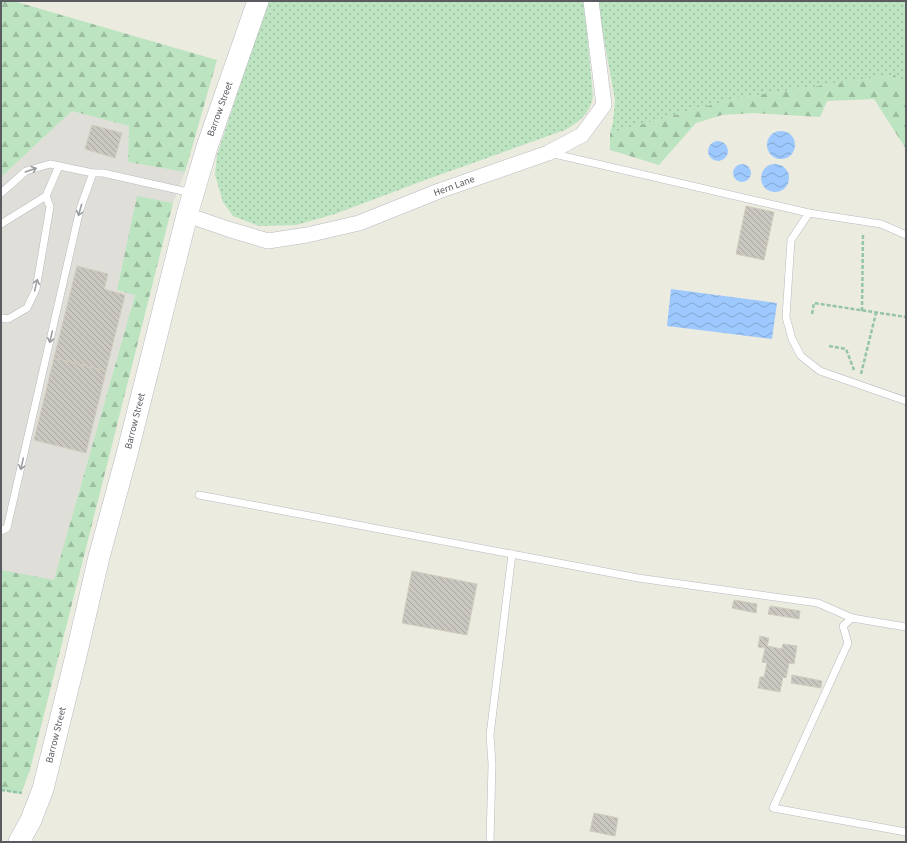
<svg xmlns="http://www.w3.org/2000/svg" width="907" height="843" viewBox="0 0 907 843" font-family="'Source Sans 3',sans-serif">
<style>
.industrial{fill:#dfded8}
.grass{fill:url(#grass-dots)}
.forest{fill:url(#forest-firs)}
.water{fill:url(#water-waves)}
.building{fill:url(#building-back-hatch);stroke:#d0cdbe}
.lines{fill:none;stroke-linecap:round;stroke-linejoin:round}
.lane-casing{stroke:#b8b9bf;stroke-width:8}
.street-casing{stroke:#b8b9bf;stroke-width:16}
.secondary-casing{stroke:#b9bbc2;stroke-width:22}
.path{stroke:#95c5a8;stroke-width:2.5;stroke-dasharray:4 2;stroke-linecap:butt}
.lane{stroke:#fff;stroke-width:7}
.street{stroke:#fff;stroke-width:15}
.secondary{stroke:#fff;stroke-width:21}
.oneway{stroke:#9b9da0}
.labels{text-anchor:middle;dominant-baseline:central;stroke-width:4;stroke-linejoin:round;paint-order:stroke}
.street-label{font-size:10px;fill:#595b61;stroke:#fff}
</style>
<defs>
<pattern id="grass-dots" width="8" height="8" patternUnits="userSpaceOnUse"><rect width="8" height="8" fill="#bce4c0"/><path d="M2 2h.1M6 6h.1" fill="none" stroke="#9cbc9f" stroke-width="1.8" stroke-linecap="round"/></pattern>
<pattern id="forest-firs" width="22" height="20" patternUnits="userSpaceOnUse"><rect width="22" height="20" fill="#bce4c0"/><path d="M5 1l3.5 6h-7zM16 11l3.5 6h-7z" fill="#9cbc9f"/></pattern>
<pattern id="water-waves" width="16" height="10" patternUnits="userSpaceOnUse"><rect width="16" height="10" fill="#9dc9fe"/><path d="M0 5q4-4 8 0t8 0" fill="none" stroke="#83a6d1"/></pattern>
<pattern id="building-back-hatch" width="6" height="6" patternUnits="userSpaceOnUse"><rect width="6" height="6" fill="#c9c7bf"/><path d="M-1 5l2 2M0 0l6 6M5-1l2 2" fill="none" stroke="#a6a59f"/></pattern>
</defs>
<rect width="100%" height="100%" fill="#ecebe0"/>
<!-- industrial -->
<path class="industrial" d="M72,111L129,126L128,162L185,172L173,203L137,197L117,290L135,294L54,581L1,570V177Z"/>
<!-- grass -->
<g class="grass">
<path d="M268,1H584L593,96C590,114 580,121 565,130L425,180L335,214L296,225L259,226L233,216L223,202L215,175L217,155Z"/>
<path d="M597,1H906V91L895,75L738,98L610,133L613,122L615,100Z"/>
</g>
<!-- forest -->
<g class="forest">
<path d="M1,1H13L217,60L185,172L128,162L129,126L72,111L1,177Z"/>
<path d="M895,75L906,91V149L874,99L827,101L820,117L753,113L722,115L696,123L659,165L610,150V133L737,98Z"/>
<path d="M137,196L173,203L30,770L21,794L1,790V570L54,580L135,295L117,290Z"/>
</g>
<!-- water -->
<g class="water">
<circle cx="781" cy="145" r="14"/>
<circle cx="718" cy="151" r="10"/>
<circle cx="775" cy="178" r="14"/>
<circle cx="742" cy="173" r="9"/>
<path d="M671,289L777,303L772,339L667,326Z"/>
</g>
<!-- building -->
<g class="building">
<path d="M92,125L122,133L115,158L85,149Z"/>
<path d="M746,206L774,212L764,260L736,254Z"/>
<path d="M77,266L108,274L104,289L125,295L106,371L54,358Z"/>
<path d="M54,358L106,371L86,453L34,440Z"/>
<path d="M412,571L477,584L467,635L402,623Z"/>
<path d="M734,600L757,604L756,613L732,608Z"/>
<path d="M770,606L800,611L799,619L768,614Z"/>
<path d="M760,636L769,638L767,646L782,649L783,644L797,646L794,664L789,663L786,678L783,677L780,692L758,688L760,677H764L767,663L762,662L765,648L758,647Z"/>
<path d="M792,675L822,681L821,688L791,683Z"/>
<path d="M594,813L618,818L615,836L590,831Z"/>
</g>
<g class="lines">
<defs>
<g id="lane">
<path d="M550,153L809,213"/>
<path d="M1,193L26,171L50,164L93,173H103L192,193"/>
<path d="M1,224L46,196L59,166"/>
<path d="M906,235L881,224L809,213L791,240L786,317L792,339L801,356L820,371L906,401"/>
<path d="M1,318L8,319L27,308L36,289L50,207L46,196"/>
<path d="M199,495L638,578L818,603L852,618"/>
<path d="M1,531L7,528L80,209L93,173"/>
<path d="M906,627L852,618L843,626L848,643L773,808L906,832"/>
<path d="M490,842L492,764L490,735L512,554"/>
</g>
<path id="street" d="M187,215L231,230L268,241L307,235L359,223L439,191L548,153L582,135L604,105L591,1"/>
<path id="secondary" d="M19,842L31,820L43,789L75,660L99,557L127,454L187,215L207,147L258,1"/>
</defs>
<!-- lane casing -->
<use href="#lane" class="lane-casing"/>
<!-- street casing -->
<use href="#street" class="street-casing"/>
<!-- secondary casing -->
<use href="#secondary" class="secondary-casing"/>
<!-- path -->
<g class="path">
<path d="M862,311L863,233"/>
<path d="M812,314L814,303L906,317"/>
<path d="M829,346L846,349L854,370"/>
<path d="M861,374L876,313"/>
<path d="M1,790L22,793"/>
</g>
<!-- lane -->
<use href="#lane" class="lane"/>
<!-- street -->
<use href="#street" class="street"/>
<!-- secondary -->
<use href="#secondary" class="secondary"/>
</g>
<!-- one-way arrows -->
<defs><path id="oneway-shaft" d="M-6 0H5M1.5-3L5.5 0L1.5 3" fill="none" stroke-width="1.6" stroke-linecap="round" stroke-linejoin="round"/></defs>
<g class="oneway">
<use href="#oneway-shaft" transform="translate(31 170) rotate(-19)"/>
<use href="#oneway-shaft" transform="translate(80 210) rotate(106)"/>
<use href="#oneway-shaft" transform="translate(36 285) rotate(-76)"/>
<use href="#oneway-shaft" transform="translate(51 337) rotate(103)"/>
<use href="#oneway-shaft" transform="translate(22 464) rotate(103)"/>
</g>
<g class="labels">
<!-- street labels -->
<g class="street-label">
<text transform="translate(220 109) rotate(-70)">Barrow Street</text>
<text transform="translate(454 186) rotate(-20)">Hern Lane</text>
<text transform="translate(135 421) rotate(-76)">Barrow Street</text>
<text transform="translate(56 735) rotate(-76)">Barrow Street</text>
</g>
</g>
<!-- border -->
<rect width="907" height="843" fill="none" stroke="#595b61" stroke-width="4"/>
</svg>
